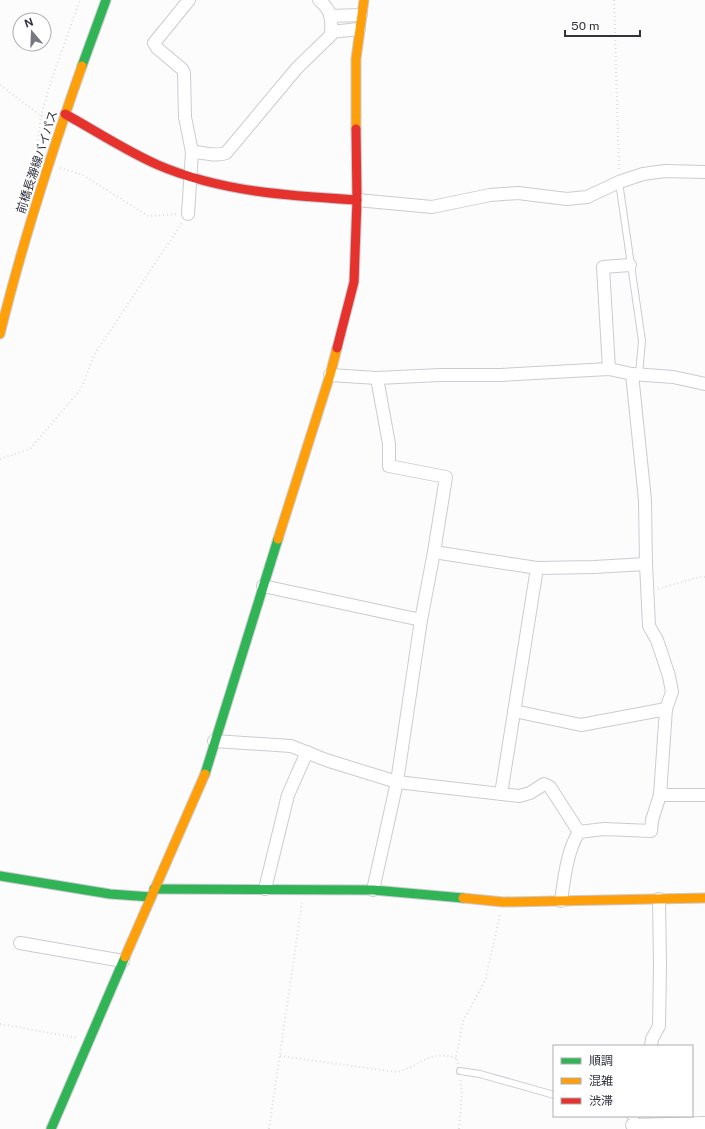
<svg xmlns="http://www.w3.org/2000/svg" width="705" height="1129" viewBox="0 0 705 1129" font-family="'Public Sans','Noto Sans JP',sans-serif">
<style>
.lines{fill:none;stroke-linecap:round;stroke-linejoin:round}
.lane-casing{stroke:#cbccd2;stroke-width:8}
.street-casing{stroke:#cbccd2;stroke-width:14}
.fast-casing{stroke:#cbccd2;stroke-width:11}
.slow-casing{stroke:#cbccd2;stroke-width:11}
.jam-casing{stroke:#cbccd2;stroke-width:11}
.path{stroke:#dededf;stroke-width:2;stroke-dasharray:1 3;stroke-linecap:butt}
.lane{stroke:#fff;stroke-width:6}
.street{stroke:#fff;stroke-width:12}
.fast{stroke:#30b455;stroke-width:9}
.slow{stroke:#ff9f0a;stroke-width:9}
.jam{stroke:#e5322d;stroke-width:9}
.labels{text-anchor:middle;dominant-baseline:central;stroke-width:4;stroke-linejoin:round;paint-order:stroke}
.street-label{font-size:12px;fill:#30323f;stroke:#fff}
</style>
<rect width="100%" height="100%" fill="#fcfcfc"/>
<g class="lines">
<defs>
<g id="lane">
<path d="M619,182L642,341L639,374"/>
<path d="M460,1071L480,1074L554,1095"/>
<path d="M630,1116L635,1119"/>
</g>
<g id="street">
<path d="M330,16L361,15"/>
<path d="M331,32L359,29"/>
<path d="M192,152C204,152 215,157 226,153L297,68L331,35C332,18 332,11 319,0"/>
<path d="M357,200L432,207L490,195L518,193L567,199L587,197L619,182L643,174L665,171L705,172"/>
<path d="M188,214L192,152L185,117L184,73L182,69L157,48L154,43L189,0"/>
<path d="M609,369L603,267L630,265"/>
<path d="M330,375L377,378L440,375H501L609,369L632,374L673,377L705,384"/>
<path d="M434,552L537,568L594,567L646,564"/>
<path d="M263,586L421,620"/>
<path d="M514,711L581,725L666,709"/>
<path d="M214,741L291,746L326,760L397,782L519,796L530,793L544,784L550,787L579,832"/>
<path d="M501,794L537,568"/>
<path d="M660,795H705"/>
<path d="M265,889L288,795L307,752"/>
<path d="M373,890L397,782L421,620L434,552L446,477L389,466V444L377,378"/>
<path d="M561,901C564,880 567,850 579,832L604,829L651,831L652,820L660,795L666,709L672,692L669,676L657,640L649,626L646,564L645,500L632,374"/>
<path d="M20,943L123,961"/>
<path d="M651,1046L652,1039L659,1026L660,965L659,899"/>
<path d="M632,1125L705,1123"/>
</g>
<g id="fast">
<path d="M82,66L106,0"/>
<path d="M205,774L278,539"/>
<path d="M0,876L110,894L151,897"/>
<path d="M154,889L373,890L463,898"/>
<path d="M51,1129L125,957"/>
</g>
<g id="slow">
<path d="M356,129V59L364,0"/>
<path d="M0,334C22,243 51,154 82,66"/>
<path d="M278,539L330,375L337,348"/>
<path d="M463,898L503,902L705,898"/>
<path d="M125,957L205,774"/>
</g>
<g id="jam">
<path d="M65,114C96,131 126,151 158,165C221,192 290,196 357,200"/>
<path d="M337,348L354,282L357,200L356,129"/>
</g>
</defs>
<!-- lane casing -->
<use href="#lane" class="lane-casing"/>
<!-- street casing -->
<use href="#street" class="street-casing"/>
<!-- fast casing -->
<use href="#fast" class="fast-casing"/>
<!-- slow casing -->
<use href="#slow" class="slow-casing"/>
<!-- jam casing -->
<use href="#jam" class="jam-casing"/>
<!-- path -->
<g class="path">
<path d="M614,0L619,170"/>
<path d="M0,85L41,116L50,115"/>
<path d="M37,148L41,116L52,78L80,0"/>
<path d="M60,168L83,175L148,216L179,214"/>
<path d="M0,459L30,449L81,389L94,355L182,223"/>
<path d="M658,589L700,577H705"/>
<path d="M0,1024L78,1038"/>
<path d="M280,1056L397,1072C420,1067 428,1049 456,1058"/>
<path d="M458,1064L456,1058L463,1021L485,981L500,915"/>
<path d="M269,1129L302,903"/>
<path d="M459,1129L462,1094L460,1078"/>
</g>
<!-- lane -->
<use href="#lane" class="lane"/>
<!-- street -->
<use href="#street" class="street"/>
<!-- fast -->
<use href="#fast" class="fast"/>
<!-- slow -->
<use href="#slow" class="slow"/>
<!-- jam -->
<use href="#jam" class="jam"/>
</g>
<g class="labels">
<!-- street labels -->
<g class="street-label">
<text transform="translate(37 162) rotate(-72)">前橋長瀞線バイパス</text>
</g>
</g>
<!-- legend -->
<rect x="553" y="1045" width="140" height="72" fill="#ffffff" stroke="#acadb2"/>
<rect x="561" y="1058" width="20" height="6" fill="#30b455" stroke="#acadb2"/>
<text x="589" y="1065" font-size="12" fill="#30323f">順調</text>
<rect x="561" y="1078" width="20" height="6" fill="#ff9f0a" stroke="#acadb2"/>
<text x="589" y="1085" font-size="12" fill="#30323f">混雑</text>
<rect x="561" y="1098" width="20" height="6" fill="#e5322d" stroke="#acadb2"/>
<text x="589" y="1105" font-size="12" fill="#30323f">渋滞</text>
<!-- north arrow -->
<g transform="translate(32 32) rotate(341)"><circle r="19" fill="#ffffff" stroke="#acadb2"/>
<path d="M0-3L7 15L0 10L-7 15Z" fill="#777981"/>
<text y="-6" font-size="11" font-weight="bold" text-anchor="middle" fill="#30323f">N</text>
</g>
<!-- scale -->
<path d="M565 30v6h75v-6" fill="none" stroke="#30323f" stroke-width="2"/>
<text x="571" y="30" font-size="12" fill="#30323f" stroke="#ffffff" stroke-width="3" paint-order="stroke">50 m</text>
</svg>
